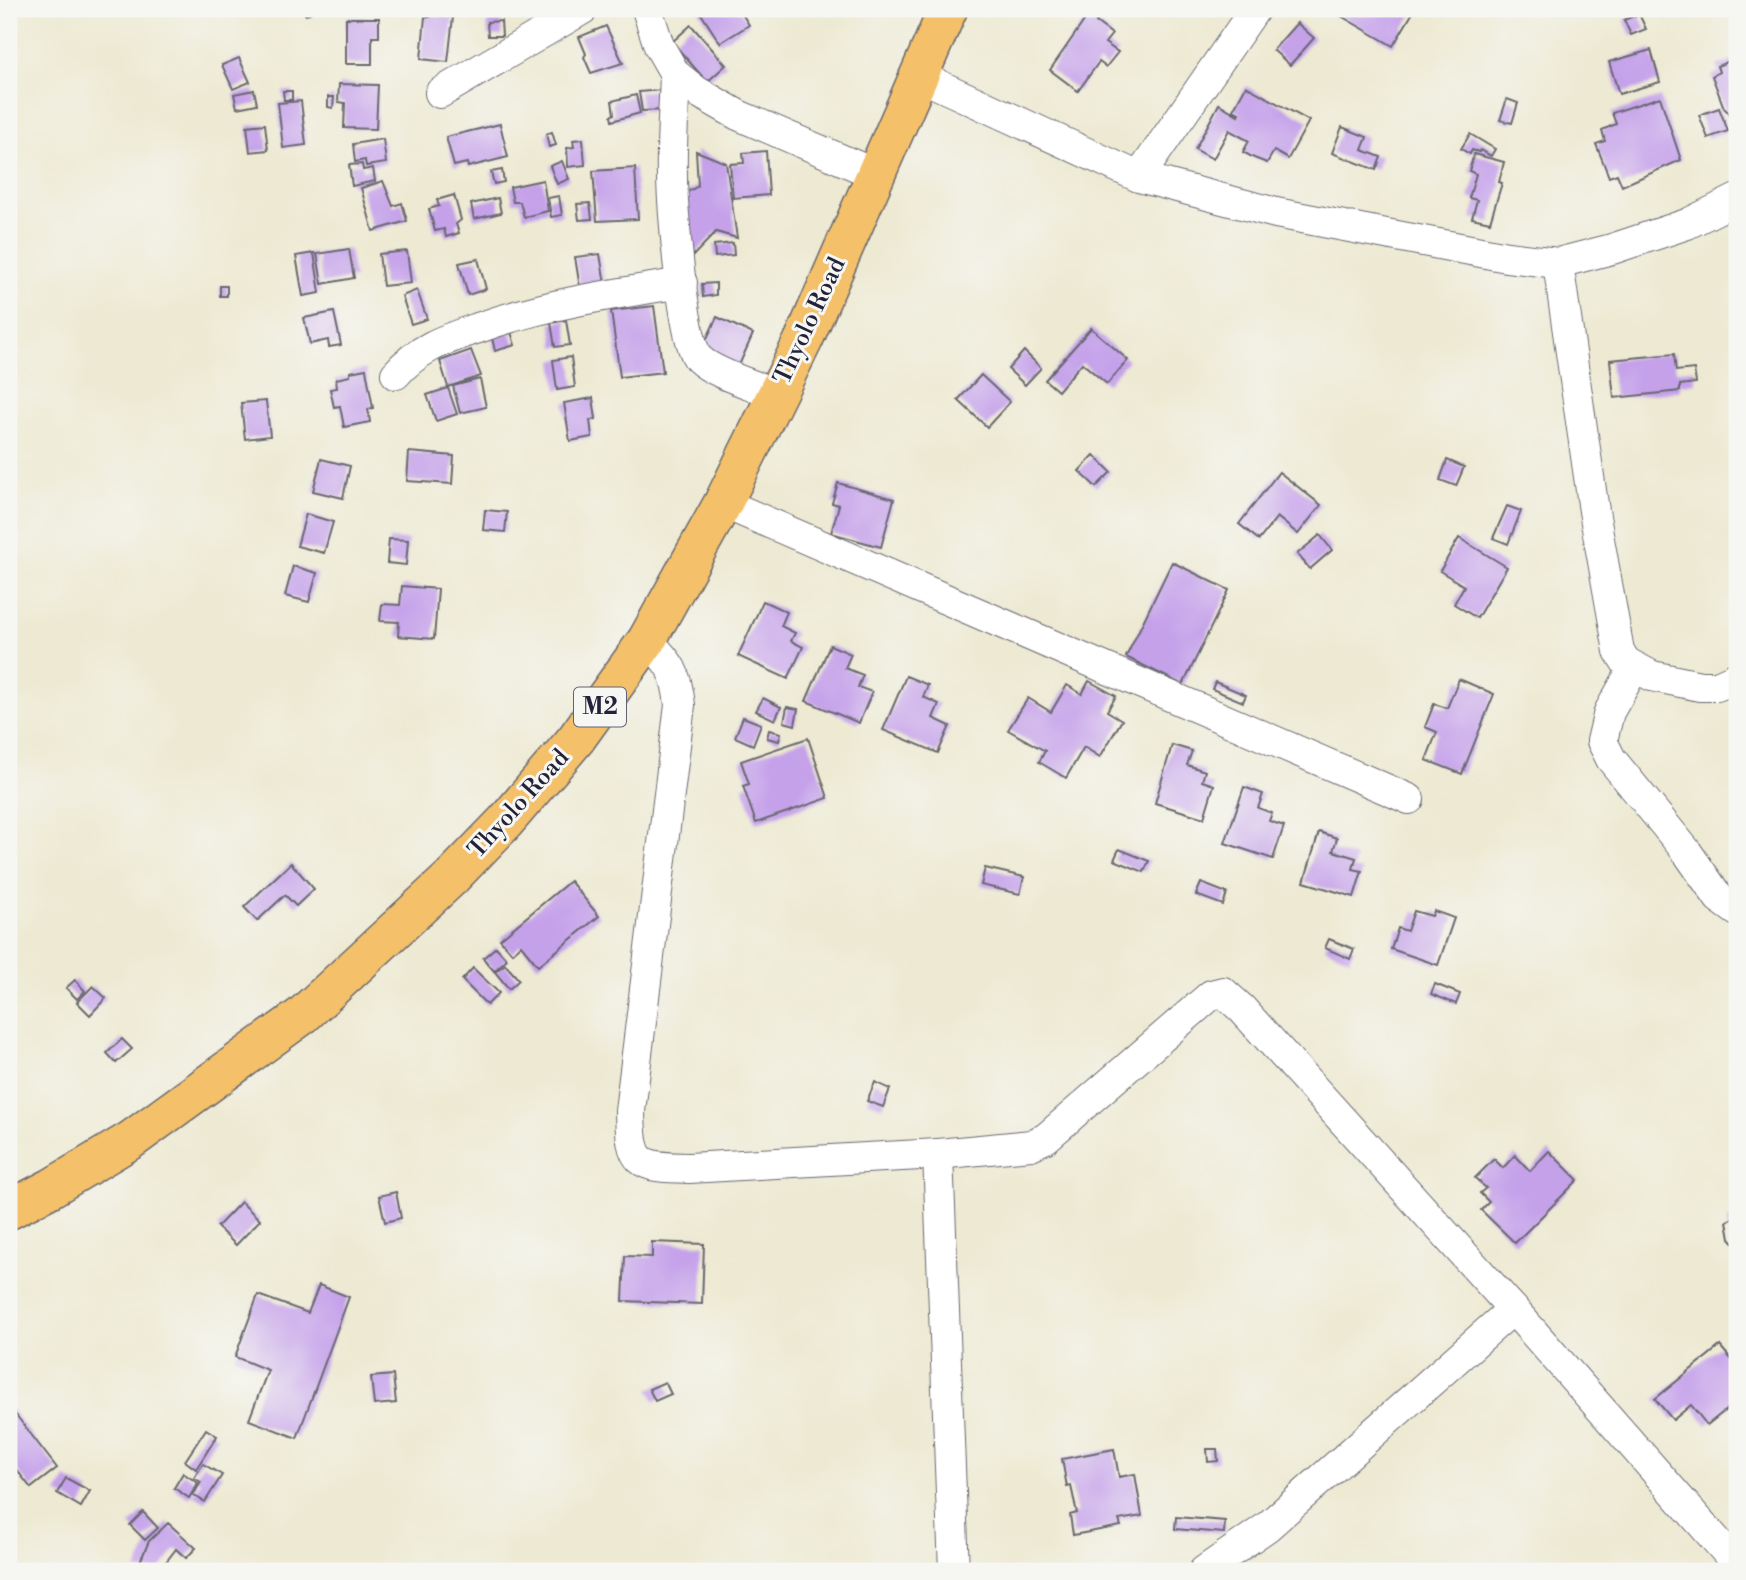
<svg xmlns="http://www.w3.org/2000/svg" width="1746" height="1580" viewBox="0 0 1746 1580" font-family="'Libre Bodoni',serif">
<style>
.building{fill:#c5a1ea}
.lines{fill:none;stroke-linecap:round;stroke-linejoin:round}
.minor-casing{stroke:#696870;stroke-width:32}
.highway-casing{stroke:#696870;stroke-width:41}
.minor{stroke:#fff;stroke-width:30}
.highway{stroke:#f4c16a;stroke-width:38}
.labels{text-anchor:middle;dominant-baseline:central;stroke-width:6;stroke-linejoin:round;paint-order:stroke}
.shield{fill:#f6f6f2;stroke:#626272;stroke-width:2}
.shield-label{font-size:23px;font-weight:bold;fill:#22223b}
.street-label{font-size:24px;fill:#22223b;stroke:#f6f6f2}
</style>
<rect width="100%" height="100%" fill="#f6f6f2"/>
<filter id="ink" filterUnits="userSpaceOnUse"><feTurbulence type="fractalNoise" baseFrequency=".0143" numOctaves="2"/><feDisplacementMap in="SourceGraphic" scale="14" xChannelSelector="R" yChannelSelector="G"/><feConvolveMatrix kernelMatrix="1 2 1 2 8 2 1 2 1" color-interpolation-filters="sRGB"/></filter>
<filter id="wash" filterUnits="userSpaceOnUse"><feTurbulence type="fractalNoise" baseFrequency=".00686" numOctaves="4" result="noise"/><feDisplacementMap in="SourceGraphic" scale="28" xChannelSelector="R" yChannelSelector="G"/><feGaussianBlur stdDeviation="1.57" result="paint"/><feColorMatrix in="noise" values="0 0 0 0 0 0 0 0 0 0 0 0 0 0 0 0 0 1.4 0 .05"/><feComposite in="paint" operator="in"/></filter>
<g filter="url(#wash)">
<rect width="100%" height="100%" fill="#ede9d2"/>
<g id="blocks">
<!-- building -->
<g class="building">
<path d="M301,9H316L306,15Z"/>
<path d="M698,9H739L749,25L720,43Z"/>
<path d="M1081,9H1094L1102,14L1096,22L1112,34L1105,43L1118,52L1106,67L1099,62L1078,91L1050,70L1084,21L1076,15Z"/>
<path d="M1329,9H1415L1393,46Z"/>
<path d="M430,14L453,17L448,62L421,59L425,17H430Z"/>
<path d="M1639,14L1646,29L1631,35L1624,20Z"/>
<path d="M346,18H379V37H372V64H346Z"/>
<path d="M501,21L502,36H488L487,22Z"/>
<path d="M1297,23L1314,38L1290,65L1273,50Z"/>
<path d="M691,25L726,65L707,82L672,42Z"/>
<path d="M606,26L623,63L591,73L584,57L586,54L579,37Z"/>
<path d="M1651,50L1660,82L1619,94L1609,62Z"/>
<path d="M239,58L250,82L233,89L222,65Z"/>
<path d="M1737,58V135L1728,112L1724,108L1712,76L1719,72L1717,66Z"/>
<path d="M339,84L378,85L376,129L344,128L345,103L338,102Z"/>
<path d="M1246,86L1309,121L1288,159L1274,151L1267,163L1254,158L1243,152L1249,141L1229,130L1213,159L1195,149L1219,104L1238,115L1239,113L1233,110Z"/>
<path d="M254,90L257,104L237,108L234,94Z"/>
<path d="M662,90L664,110L642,111L639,92Z"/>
<path d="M283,91H292V100H284Z"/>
<path d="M636,95L640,113L612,121L611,116L614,114L612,101Z"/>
<path d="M328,97H334L333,108L328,107Z"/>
<path d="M1660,97L1681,160L1622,186L1617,174L1609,177L1596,144L1605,141L1602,130L1616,124L1612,113Z"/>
<path d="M1507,99L1518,103L1512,123L1500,120Z"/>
<path d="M301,101L306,145L283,148L278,103Z"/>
<path d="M1719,108L1728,131L1708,138L1699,115Z"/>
<path d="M265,124L268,150L250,152L247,126Z"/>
<path d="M500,124L508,157L468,167L467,163L454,166L446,137Z"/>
<path d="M1342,127L1367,137L1362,150L1381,157L1376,170L1332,153Z"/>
<path d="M552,132L556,145L549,147L546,134Z"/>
<path d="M1470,134L1495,149L1491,156L1480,150L1479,152L1472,150L1470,154L1461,149Z"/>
<path d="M383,139L386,163L366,166L365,160L355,162L353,144Z"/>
<path d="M583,139L585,165L568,167L567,148L574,147L573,140Z"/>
<path d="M696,151L726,163L737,238L716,232L690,259L686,193L698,186Z"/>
<path d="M766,151L769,195L733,198L730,164L744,163L743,153Z"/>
<path d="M1474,154L1504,162L1499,182L1502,183L1490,222L1472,218L1477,200L1469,198L1476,174L1469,171Z"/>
<path d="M562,161L569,179L557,184L550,166Z"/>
<path d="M362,164L363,170L373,168L375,181L352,186L349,165Z"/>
<path d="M635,168L638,219L597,221L593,171Z"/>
<path d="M502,170L504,182L494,184L491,172Z"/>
<path d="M543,180L548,211L524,217L520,202H513L510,187Z"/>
<path d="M383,181L393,206L402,203L407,221L373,231L361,188Z"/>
<path d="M454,195L461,220L456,224L459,233L446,237L444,229L435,231L429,209L439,206L437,200Z"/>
<path d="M559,196L562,215L551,217L548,198Z"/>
<path d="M498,198L501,213L474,219L471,204Z"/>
<path d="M590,203L592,219L579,220L577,204Z"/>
<path d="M733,243L734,255L715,257L714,245Z"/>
<path d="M349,249L354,278L322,284L317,254Z"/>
<path d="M407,251L411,283L383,286L379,254Z"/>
<path d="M314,253L320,293L303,296L296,256Z"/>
<path d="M600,254L605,284L580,288L575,257Z"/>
<path d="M478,259L486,289L468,295L459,263Z"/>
<path d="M716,283V295L703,297L702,284Z"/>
<rect x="220" y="286" width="7" height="10"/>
<path d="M417,290L427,319L411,324L402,296Z"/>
<path d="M654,306L663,372L620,377L611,311Z"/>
<path d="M334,312L341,345L329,347L328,340L310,344L304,318Z"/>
<path d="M717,317L753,334L736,372L699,355Z"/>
<path d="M566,320L570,345L555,347L551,323Z"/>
<path d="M1091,328L1128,360L1107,384L1082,363L1058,391L1045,380Z"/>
<path d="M511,332L515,345L495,351L492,338Z"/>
<path d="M471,350L481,376L448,387L440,361Z"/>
<path d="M1024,351L1041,368L1025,385L1008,369Z"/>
<path d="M1674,354L1676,371L1694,369L1696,383L1680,385V391L1614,398L1610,360Z"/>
<path d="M571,357L575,387L557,390L553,360Z"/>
<path d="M366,369L373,408L368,409L370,422L344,427L340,406L334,407L330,389L337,388L336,379L350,376V372Z"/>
<path d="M981,375L1010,402L987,427L958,400Z"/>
<path d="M480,379L486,407L460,413L453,386Z"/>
<path d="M448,388L457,414L436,421L427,395Z"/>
<path d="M593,398L596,419L590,420L592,437L570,441L564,403Z"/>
<path d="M266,401L270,436L245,439L241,403Z"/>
<path d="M409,452L454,456L452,484L407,481Z"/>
<path d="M1094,455L1111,472L1096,487L1079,471Z"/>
<path d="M321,459L350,466L343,498L313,491Z"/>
<path d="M1447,460L1464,467L1456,486L1440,480Z"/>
<path d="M1279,472L1321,505L1298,534L1277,517L1259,540L1239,524Z"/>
<path d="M838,483L894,499L881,547L831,533L839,505L832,503Z"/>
<path d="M1507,506L1521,511L1508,544L1493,538Z"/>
<path d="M485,510L507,512L505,532L483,530Z"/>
<path d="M306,514L333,522L324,553L297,546Z"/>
<path d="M1320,535L1332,550L1310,569L1297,554Z"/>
<path d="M1459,538L1507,567L1477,618L1454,604L1464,586L1440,571Z"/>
<path d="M389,539L408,540L406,565L387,563Z"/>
<path d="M1172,562L1229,590L1183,685L1126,657Z"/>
<path d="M293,566L317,573L309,602L285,596Z"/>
<path d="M402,586L438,589L434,639L398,636L399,622L380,621L382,604L400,605Z"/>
<path d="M763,601L787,612L781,626L795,633L791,641L803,647L788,679L738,656Z"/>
<path d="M830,645L851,654L845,668L863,675L858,687L872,692L859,723L806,701Z"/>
<path d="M906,676L928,685L923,697L939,704L933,718L950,726L938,753L883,730Z"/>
<path d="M1459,679L1494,694L1462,774L1426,760L1437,732L1425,727L1434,704L1447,708Z"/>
<path d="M1089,681L1116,696L1107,711L1122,720L1100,757L1084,747L1066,778L1039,762L1045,751L1008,730L1028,698L1051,712L1067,685L1082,694Z"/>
<path d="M1215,682L1246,695L1243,702L1212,689Z"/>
<path d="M763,698L781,707L775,720L756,711Z"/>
<path d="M787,707L798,709L795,725L784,722Z"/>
<path d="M743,717L761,724L753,745L735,737Z"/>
<path d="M769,730L781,733L779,741L767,738Z"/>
<path d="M808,738L828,798L756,823L743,786L749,784L741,761Z"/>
<path d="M1172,745L1192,751L1187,765L1205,771L1202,781L1214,785L1204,818L1155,803Z"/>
<path d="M1244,787L1263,794L1258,808L1272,813L1269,821L1284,826L1273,859L1225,843Z"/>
<path d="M1319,832L1337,838L1333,851L1356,858L1353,869L1362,871L1354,897L1304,882Z"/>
<path d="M1119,849L1149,861L1144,872L1114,860Z"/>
<path d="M291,863L314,889L296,906L285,895L257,921L244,907Z"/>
<path d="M985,868L1024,877L1020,894L981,885Z"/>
<path d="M570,881L599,916L538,966L521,945L512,953L500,939Z"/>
<path d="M1201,883L1227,893L1223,905L1196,895Z"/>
<path d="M1414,911L1432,916L1434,911L1454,918L1438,965L1391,949L1398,928L1407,931Z"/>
<path d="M1329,939L1354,949L1350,959L1325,948Z"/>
<path d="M496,947L507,959L494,971L483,958Z"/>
<path d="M505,964L519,980L509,989L495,972Z"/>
<path d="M473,968L499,993L487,1005L462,980Z"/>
<path d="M75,980L85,991L77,999L66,988Z"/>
<path d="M1435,984L1460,994L1456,1004L1431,994Z"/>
<path d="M93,986L106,998L90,1015L77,1002Z"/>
<path d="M122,1039L132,1049L116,1063L107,1053Z"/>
<path d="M875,1082L890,1089L883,1107L867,1101Z"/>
<path d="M1549,1151L1578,1180L1515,1243L1481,1210L1489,1202L1480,1193L1486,1188L1475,1178L1494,1159L1503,1168L1515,1155L1530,1171Z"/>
<path d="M396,1192L401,1218L385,1222L379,1196Z"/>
<path d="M241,1202L260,1220L236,1245L217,1227Z"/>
<path d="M1737,1216V1246L1730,1238L1727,1221Z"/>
<path d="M652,1242L704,1244L702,1304L623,1301L625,1256L652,1257Z"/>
<path d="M319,1285L349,1297L297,1438L249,1420L268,1370L235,1357L258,1295L308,1313Z"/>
<path d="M1720,1346L1731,1359L1737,1354V1401L1707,1425L1691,1405L1673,1420L1655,1399Z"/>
<path d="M393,1375L396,1403L374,1405L371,1377Z"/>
<path d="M665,1382L671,1394L655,1401L649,1389Z"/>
<path d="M9,1406L57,1468L31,1488L9,1460Z"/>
<path d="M206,1429L217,1436L196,1469L185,1461Z"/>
<path d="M1114,1449L1119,1477L1135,1474L1142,1516L1119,1520L1121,1526L1073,1535L1070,1515L1077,1513L1071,1486L1067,1487L1062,1459Z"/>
<path d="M1207,1449H1217L1218,1461L1208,1462Z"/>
<path d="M203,1464L222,1475L205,1502L193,1495L201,1482L194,1478Z"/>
<path d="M183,1473L198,1483L189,1498L174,1488Z"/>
<path d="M66,1478L90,1491L81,1507L57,1493Z"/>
<path d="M143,1512L158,1528L145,1540L130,1525Z"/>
<path d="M1176,1517L1225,1521L1224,1533L1175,1529Z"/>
<path d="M168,1523L196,1548L186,1558L176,1549L159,1571H136L149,1541Z"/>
</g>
</g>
</g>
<g filter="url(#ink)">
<use href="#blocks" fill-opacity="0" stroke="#696870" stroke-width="2"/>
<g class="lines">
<defs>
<g id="minor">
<path d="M647,9L659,46L675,74L696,91L738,115L875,174"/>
<path d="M675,74C674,108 671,142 672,176C672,204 683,345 699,359C713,373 756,386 776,394"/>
<path d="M919,76L1139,177L1276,213L1507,257L1558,263L1612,249L1687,224L1737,199"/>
<path d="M440,93L583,9"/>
<path d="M1139,177L1255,9"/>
<path d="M1558,263L1594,511L1619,651L1626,662L1652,676L1700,686H1717L1737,677"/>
<path d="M396,374C418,348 446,339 478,328C545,304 612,294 682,283"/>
<path d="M723,503L1409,799"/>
<path d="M647,640C671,664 676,671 680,705L630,1111C631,1165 637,1167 689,1168L938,1154L1031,1145L1046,1138L1211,995L1223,992L1242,1009L1513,1309L1737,1564"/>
<path d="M1634,668L1609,712L1602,741L1611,759L1687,852L1719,898L1737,911"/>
<path d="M938,1154L954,1571"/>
<path d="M1204,1571L1267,1527L1513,1309"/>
</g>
<path id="highway" d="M9,1210L51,1188L131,1140L303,1015L451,878L506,821L576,739L647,640L723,503L804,339L948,9"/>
</defs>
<!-- minor casing -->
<use href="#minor" class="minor-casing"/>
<!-- highway casing -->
<use href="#highway" class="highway-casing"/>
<!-- minor -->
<use href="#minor" class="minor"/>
<!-- highway -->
<use href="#highway" class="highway"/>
</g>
</g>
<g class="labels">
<!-- shield labels -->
<rect class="shield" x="574" y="687.5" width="52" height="39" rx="5"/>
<g class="shield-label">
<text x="600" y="707">M2</text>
</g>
<!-- street labels -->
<g class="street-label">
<text transform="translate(810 321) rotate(-65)">Thyolo Road</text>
<text transform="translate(519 804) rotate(-48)">Thyolo Road</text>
</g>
</g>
<!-- margin -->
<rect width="1746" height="1580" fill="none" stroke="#f6f6f2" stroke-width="35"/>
</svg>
